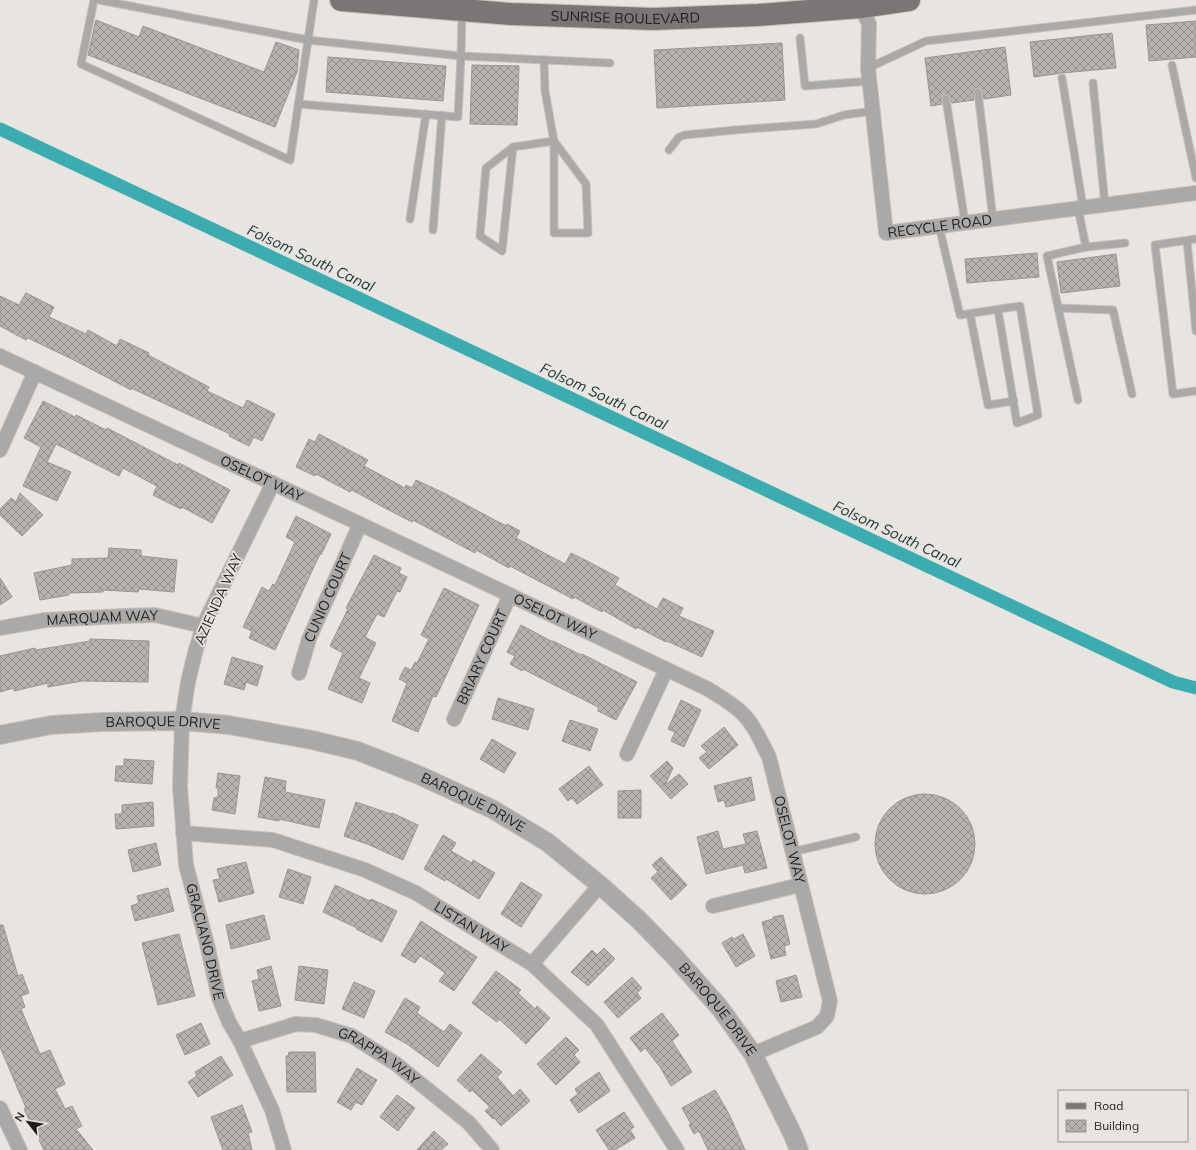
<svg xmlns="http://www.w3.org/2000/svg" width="1196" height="1150" viewBox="0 0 1196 1150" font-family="Mulish,sans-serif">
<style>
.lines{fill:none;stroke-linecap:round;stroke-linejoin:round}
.canal{stroke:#3dacb1;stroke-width:13}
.building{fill:url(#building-cross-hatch);stroke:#979591}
.service-casing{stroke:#c4c1bd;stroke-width:9}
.minor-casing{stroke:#c4c1bd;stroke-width:16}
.tertiary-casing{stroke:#c4c1bd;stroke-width:20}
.primary-casing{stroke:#c4c1bd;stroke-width:24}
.service{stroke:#aba8a8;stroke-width:7}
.minor{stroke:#aba8a8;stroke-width:14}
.tertiary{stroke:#aba8a8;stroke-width:18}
.primary{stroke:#7a7675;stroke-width:22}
.labels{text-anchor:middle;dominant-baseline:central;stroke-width:3.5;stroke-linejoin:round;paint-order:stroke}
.street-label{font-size:14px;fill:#1e1d1b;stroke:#e8e5e1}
.water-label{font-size:15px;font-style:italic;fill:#203839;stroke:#e8e5e1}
</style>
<defs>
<pattern id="building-cross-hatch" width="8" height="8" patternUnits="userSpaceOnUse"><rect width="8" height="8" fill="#b5b2af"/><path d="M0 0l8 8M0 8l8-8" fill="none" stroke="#93908e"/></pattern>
</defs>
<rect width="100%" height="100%" fill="#e8e5e1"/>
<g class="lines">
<!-- canal -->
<path class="canal" d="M0,129L1173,682L1196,688"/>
</g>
<!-- building -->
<g class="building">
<path d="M96,20L139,37L143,26L264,72L276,42L299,50L297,72L275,127L88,55Z"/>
<path d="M1196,21V57L1149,61L1146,25Z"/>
<path d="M1112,33L1116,68L1062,73L1034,77L1030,42Z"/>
<path d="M782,43L785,100L657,108L654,50Z"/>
<path d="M1005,47L1011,95L984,99L982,89L977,87L973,90L974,100L952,103L950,96L946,94L941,98L942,104L931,106L925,58Z"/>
<path d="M328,57L446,66L443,101L326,92Z"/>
<path d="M472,65L519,66L517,125L470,124Z"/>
<path d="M1037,253L1039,277L967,283L965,259Z"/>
<path d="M1116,254L1120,286L1061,293L1057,262Z"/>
<path d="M26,293L54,307L49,317L86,334L88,330L117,346L120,339L149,353L148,355L209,387L207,391L243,408L247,400L275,414L262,441L254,437L249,446L229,436L230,434L131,388V390L72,359L28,338L26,340L0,326V296L19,305Z"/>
<path d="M43,401L75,417L76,415L106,430L107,428L178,465L179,463L230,490L212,523L182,507L181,509L153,495L157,486L123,468L119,476L56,444L47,462L71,472L57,501L23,486L41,447L24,438Z"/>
<path d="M319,434L368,460L364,466L405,488L406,485L412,488L416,480L444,493L506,526L507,524L520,531L516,538L565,564L571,553L591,563L619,578L615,585L657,609L663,598L683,608L679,616L714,631L702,657L667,641L666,642L637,627L636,629L603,610L602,612L574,597L573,599L510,566L509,568L476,550L475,553L413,520L412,522L381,506L352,490L350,492L316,474L315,476L296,467L309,439L315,442Z"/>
<path d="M20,493L43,515L22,536L0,515V509L11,498L16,502Z"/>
<path d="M296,516L331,534L321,555L320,554L275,650L249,638L252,631L243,627L262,587L269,591L273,584L275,585L295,542L286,537Z"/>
<path d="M109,548L141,550V556L177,560L174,592L139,589L138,592L103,590V592L69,593V595L40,600L34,573L72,565V559L108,558Z"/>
<path d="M374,555L401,568L399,573L407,577L400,592L397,591L384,617L377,614L365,637L376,643L359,678L370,683L362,703L328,689L343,653L330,646L348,609L346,608Z"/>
<path d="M0,578L12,597L0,605Z"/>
<path d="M444,588L479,605L436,697L433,696L418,732L392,721L407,683L399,679L405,667L411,670L415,662L417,663L429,639L421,635Z"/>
<path d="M521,625L553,642V641L581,655L582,654L637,682L616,720L598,711V707L523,669L522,671L510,664L515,656L507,652Z"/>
<path d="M90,639L149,641L148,682L82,681L48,687V683L14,691V688L0,692V656L35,648L36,650L90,641Z"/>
<path d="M232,657L263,666L257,686L246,682L244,690L224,684Z"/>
<path d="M498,698L534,709L528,730L492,719Z"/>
<path d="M681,700L701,710L684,747L671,741L675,732L668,729Z"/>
<path d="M570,720L598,729L590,751L562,741Z"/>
<path d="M724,727L738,745L709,769L699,758L707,752L701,746Z"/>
<path d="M492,739L516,753L504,773L480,759Z"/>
<path d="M124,759L154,761L152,784L115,781L116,766H124Z"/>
<path d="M667,761L673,768L665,785L679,774L688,784L671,799L650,776Z"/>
<path d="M589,766L603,785L577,804L572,798L568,801L559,789Z"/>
<path d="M218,773L240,776L235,814L212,810L214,798L218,797V788H216Z"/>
<path d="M265,777L286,781L285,792L325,800L319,828L279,819V821L258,817Z"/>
<path d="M751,777L755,800L726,807L724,800L718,802L714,786Z"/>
<path d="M641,790V818H618V791Z"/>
<circle cx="925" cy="844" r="50"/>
<path d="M153,802L154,826L116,829L115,814H122V805Z"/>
<path d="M356,802L391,814L392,813L418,825L403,860L367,844L344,836Z"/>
<path d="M718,831L723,849L746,844L743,834L757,831L767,868L745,873L743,865L706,874L697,837Z"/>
<path d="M443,835L456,843L451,851L472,863L473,860L495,873L479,899L446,879L445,881L424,869Z"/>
<path d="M156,843L161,865L133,872L128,850Z"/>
<path d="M661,857L687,885L671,900L651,878L658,872L652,865Z"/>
<path d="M246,862L254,893L219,902L213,880L220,879L217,869Z"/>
<path d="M288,869L311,877L303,904L279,897Z"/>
<path d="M521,882L542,895L521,927L501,914Z"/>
<path d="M335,885L370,901L371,899L397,911L382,942L356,929L357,928L323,912Z"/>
<path d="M168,888L174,911L135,921L131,906L139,903L137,896Z"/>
<path d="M264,915L270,939L231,949L226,925Z"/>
<path d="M783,915L790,944L784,946L786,955L771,959L762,922L773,919V917Z"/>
<path d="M421,921L477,957L454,991L439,981L445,973L430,962L420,956L415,963L401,955Z"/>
<path d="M0,925H3L18,976L22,974L29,993L21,996L25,1007L21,1009L40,1054L50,1050L65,1084L55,1089L65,1109L72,1106L82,1126L76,1129L93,1150H44L24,1109L26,1108L0,1047Z"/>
<path d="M179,934L195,996L158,1005L142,943Z"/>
<path d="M743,934L755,956L736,967L722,943L732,937L734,939Z"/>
<path d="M604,948L615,959L588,986L571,972L592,950L597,955Z"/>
<path d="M271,966L281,1006L259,1011L252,981L259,979L257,970Z"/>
<path d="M299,966L328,970L324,1004L295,1000Z"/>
<path d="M496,971L521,990L518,993L535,1009L537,1006L550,1018L526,1044L499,1019L497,1022L472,1003Z"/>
<path d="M796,975L802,997L781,1002L776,981Z"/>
<path d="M632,977L642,988L637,993L641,998L618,1018L604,1002Z"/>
<path d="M354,982L375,991L364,1018L342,1009Z"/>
<path d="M405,998L420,1007L417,1013L444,1032L450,1024L462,1033L438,1067L407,1044L385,1032Z"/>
<path d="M662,1013L679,1035L672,1041L692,1072L671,1086L660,1067L645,1048L641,1052L630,1038Z"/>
<path d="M201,1023L210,1044L185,1055L176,1035Z"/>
<path d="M566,1037L579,1050L574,1055L580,1062L556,1085L537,1064Z"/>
<path d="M289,1052H315L316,1092H287L286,1056H288Z"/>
<path d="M481,1054L502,1072L497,1077L513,1096L520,1089L530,1101L501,1126L494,1118L493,1119L485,1111L490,1107L472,1090L470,1092L457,1080Z"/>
<path d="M221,1056L233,1075L198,1097L188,1082L197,1076L195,1072Z"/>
<path d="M357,1068L377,1080L362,1105L356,1102L351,1110L337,1102Z"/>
<path d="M599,1072L610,1091L579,1113L570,1100L578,1094L575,1089Z"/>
<path d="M715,1090L729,1114L745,1150H708L699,1131L694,1134L689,1125L691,1124L682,1108Z"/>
<path d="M397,1095L415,1108L398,1131L380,1117Z"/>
<path d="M242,1105L252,1132L248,1133L252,1150H223L211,1117Z"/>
<path d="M624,1112L634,1127L630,1130L635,1138L615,1150H609L596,1130Z"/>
<path d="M434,1131L448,1144L441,1150H417Z"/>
</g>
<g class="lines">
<defs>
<g id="service">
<path d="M94,0L81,64L290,160L314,0"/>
<path d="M99,0L308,40L461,56L458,117L298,104"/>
<path d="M462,12L461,56L610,63"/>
<path d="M800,38L805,86L870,81"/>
<path d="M1172,65L1196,178"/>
<path d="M868,68L926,41L1196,10"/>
<path d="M1062,78L1083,207"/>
<path d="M1093,83L1105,205"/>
<path d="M978,92L993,219"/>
<path d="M946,99L965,223"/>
<path d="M513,147L502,251L480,236L486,168L513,147L554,141L586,184L588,233H554V141L545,91L544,60"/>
<path d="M669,150L679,137L685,135L735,130L816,124L844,115L873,111"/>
<path d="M410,219L426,114"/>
<path d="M939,226L960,315L1020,306L1038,415L1017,423L998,310"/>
<path d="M433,230L442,115"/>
<path d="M1196,239L1155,245L1173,394L1196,391"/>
<path d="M1187,241L1196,331"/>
<path d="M1086,247L1125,243"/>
<path d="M1058,308L1113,310L1132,394"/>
<path d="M970,314L988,405L1014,401"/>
<path d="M1078,400L1047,256L1086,247L1078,208"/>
<path d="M792,852L856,837"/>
</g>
<g id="minor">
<path id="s1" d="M861,7L869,24L868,68L886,233L1196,193"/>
<path id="s2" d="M0,356L360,524L708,689C719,696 731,703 741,712C754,724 761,742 769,757L830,1001L827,1016L817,1027L753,1054"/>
<path d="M0,450L35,372"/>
<path id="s3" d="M273,483L203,626L195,653L188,682L182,721L180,787L186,865L207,944L219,998L229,1022L240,1041L272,1110L284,1150"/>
<path id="s4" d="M0,628L46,620L124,616L155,615L203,626"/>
<path id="s5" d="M299,673L309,639L360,524"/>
<path id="s6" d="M454,719L510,595"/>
<path d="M627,754L666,670"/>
<path id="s7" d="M183,833L273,840L365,870L416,893L532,964L597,1025L677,1150"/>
<path d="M713,906L800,885"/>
<path d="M532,964L600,885"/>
<path id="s8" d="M240,1041L296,1024L316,1025L352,1036L396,1064L469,1123L492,1150"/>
<path d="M0,1108L20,1150"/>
</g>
<g id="tertiary">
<path id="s9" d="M0,735L51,725L103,722L182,721L229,725L312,740L358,751L421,776L492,809L547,842L600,885L639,920L674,956L720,1008L753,1054L793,1135L799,1150"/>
</g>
<g id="primary">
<path id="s10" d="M341,0L511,14L653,19L758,15L861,7L909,0"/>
</g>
</defs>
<!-- service casing -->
<use href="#service" class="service-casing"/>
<!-- minor casing -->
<use href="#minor" class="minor-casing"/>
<!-- tertiary casing -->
<use href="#tertiary" class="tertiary-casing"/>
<!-- primary casing -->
<use href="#primary" class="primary-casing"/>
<!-- service -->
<use href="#service" class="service"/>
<!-- minor -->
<use href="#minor" class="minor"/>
<!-- tertiary -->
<use href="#tertiary" class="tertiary"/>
<!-- primary -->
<use href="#primary" class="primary"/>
</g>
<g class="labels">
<!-- street labels -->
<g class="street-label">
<text stroke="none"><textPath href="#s10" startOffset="285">SUNRISE BOULEVARD</textPath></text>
<text stroke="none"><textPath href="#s1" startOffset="283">RECYCLE ROAD</textPath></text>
<text stroke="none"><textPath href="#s2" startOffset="289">OSELOT WAY</textPath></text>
<text stroke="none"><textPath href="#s5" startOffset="81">CUNIO COURT</textPath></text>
<text transform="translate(218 599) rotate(-66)">AZIENDA WAY</text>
<text stroke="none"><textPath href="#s2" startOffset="613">OSELOT WAY</textPath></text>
<text stroke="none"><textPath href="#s4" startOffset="103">MARQUAM WAY</textPath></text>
<text stroke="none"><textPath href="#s6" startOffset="68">BRIARY COURT</textPath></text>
<text stroke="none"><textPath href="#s9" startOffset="164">BAROQUE DRIVE</textPath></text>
<text stroke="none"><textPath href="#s9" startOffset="488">BAROQUE DRIVE</textPath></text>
<text stroke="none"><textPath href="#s2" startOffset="961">OSELOT WAY</textPath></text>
<text stroke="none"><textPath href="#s7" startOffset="308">LISTAN WAY</textPath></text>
<text stroke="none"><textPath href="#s3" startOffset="480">GRACIANO DRIVE</textPath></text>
<text stroke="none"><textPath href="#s9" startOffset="812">BAROQUE DRIVE</textPath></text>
<text stroke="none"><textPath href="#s8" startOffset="149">GRAPPA WAY</textPath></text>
</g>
<!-- water labels -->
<g class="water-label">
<text transform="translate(311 258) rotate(25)">Folsom South Canal</text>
<text transform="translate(604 396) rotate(25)">Folsom South Canal</text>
<text transform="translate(897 534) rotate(25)">Folsom South Canal</text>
</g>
</g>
<!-- legend -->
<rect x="1058" y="1090" width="130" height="52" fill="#e8e5e1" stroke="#979592"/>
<rect x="1066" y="1103" width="20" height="6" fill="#7a7675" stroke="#979592"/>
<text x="1094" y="1110" font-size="12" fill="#1e1d1b">Road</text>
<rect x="1066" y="1120" width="20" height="12" fill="url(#building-cross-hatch)" stroke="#979592"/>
<text x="1094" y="1130" font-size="12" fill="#1e1d1b">Building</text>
<!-- north arrow -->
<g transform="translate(28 1122) rotate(301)" stroke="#e8e5e1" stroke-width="3" paint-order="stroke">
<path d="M0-3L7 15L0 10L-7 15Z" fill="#1e1d1b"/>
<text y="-6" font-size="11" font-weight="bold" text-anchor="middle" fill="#1e1d1b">N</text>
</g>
</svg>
